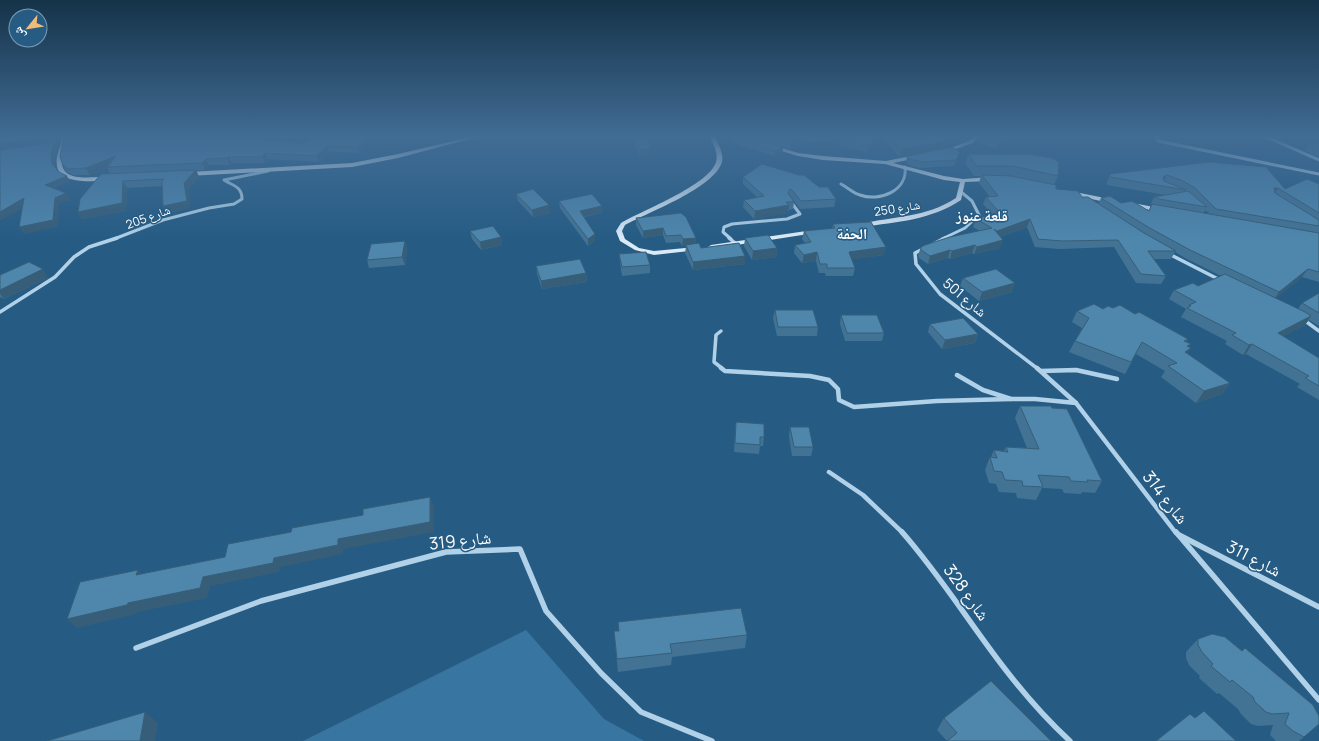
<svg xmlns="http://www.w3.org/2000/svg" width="1319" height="741" viewBox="0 0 1319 741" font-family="Manrope,'Noto Naskh Arabic',sans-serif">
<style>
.green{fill:#3875a0}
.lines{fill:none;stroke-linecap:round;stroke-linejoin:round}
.minor-far3{stroke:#b0d1e8;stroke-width:3}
.minor-far2{stroke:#b0d1e8;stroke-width:3.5}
.minor-far1{stroke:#b0d1e8;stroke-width:4.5}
.minor{stroke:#b0d1e8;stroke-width:5.5}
.secondary{fill:#daeaf7;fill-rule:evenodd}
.wall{fill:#437394;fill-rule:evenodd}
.shaded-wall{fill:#375e78}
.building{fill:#4e86ac;stroke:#375e78}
.labels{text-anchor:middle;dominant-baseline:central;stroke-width:3;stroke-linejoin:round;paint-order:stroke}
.far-street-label{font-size:12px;fill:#fff;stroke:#265c84}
.street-label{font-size:14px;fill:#fff;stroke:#265c84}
.far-district-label{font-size:15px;font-weight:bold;fill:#fff;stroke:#265c84}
.near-street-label{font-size:17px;fill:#fff;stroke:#265c84}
</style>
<rect width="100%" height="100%" fill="#265c84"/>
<!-- green -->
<path class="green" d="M526,630L604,719L644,741H303Z"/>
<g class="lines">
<!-- minor-far3 -->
<g class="minor-far3">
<path d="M1156,136L1158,141L1319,174"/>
<path d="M1264,136L1319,160"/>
<path d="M841,184C847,187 853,193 860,195C879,202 908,191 905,167"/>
<path d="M114,239L163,220L209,208L234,204L242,199C242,186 233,186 224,180L268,171"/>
<path d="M731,239L723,232L724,227L732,224L787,219L800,214L791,202"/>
<path d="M942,239L965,228L979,215L972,201L960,191"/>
</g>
<!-- minor-far2 -->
<g class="minor-far2">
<path d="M729,238L735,243"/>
<path d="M945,238L915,253L916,264L940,294L1038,369"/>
<path d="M1169,254L1220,280"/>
<path d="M0,312L55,277L74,257L89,247L117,238"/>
<path d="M1304,320L1319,331"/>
<path d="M721,331L716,335L714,362L723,369"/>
</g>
<!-- minor-far1 -->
<g class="minor-far1">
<path d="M721,368L725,371L810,376L829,380L838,389L839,400L854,407L937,401L1011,399"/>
<path d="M1037,368L1076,403L1176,533"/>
<path d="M1041,371L1076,370L1117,379"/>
<path d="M957,375L983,390L1011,399H1035L1076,403"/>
<path d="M829,472L863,495L903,533"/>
</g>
<!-- minor -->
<g class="minor">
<path d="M902,532C940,575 970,624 1005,669C1025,695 1046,719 1070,741"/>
<path d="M1176,532L1319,700"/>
<path d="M1179,535L1319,607"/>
<path d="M136,648L261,601L446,552L520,549L546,611L601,673L641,712L712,741"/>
</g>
<!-- secondary -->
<g class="secondary">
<path d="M63,136H67C67,143 63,150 62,157C58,184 92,177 108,176L110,177V179C96,182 60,185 57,166C55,156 61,146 63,136Z"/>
<path d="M475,136H481L398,158L352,167L188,176L185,174L188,172L352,163L398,154Z"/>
<path d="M710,136H714C718,143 724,153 722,162C714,188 649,212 625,225L622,231L625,239L639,248L654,251L696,247L698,248V250L654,255L635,250L620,241L616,231L621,223C643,210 709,185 716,162C719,153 712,143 710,136Z"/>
<path d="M974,136H978L973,143L947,152L942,151L969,141Z"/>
<path d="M773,145L798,153L823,156L886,161L916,155L919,157L918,158L893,163L944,176L963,179L990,177L993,179L990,181L965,182L961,200C931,220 897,222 862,227L859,225L860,224C894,216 925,218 956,198L960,182L944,180L885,164L823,160L798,156L771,148L770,147Z"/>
<path d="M1070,191L1110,199L1113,201L1110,203L1068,194L1067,193Z"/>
<path d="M1133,203L1159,208L1162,210L1159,212L1131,206V204Z"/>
<path d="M813,230L816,232L815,233L711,249L708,247L711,245Z"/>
</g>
</g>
<!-- wall -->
<g class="wall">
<path d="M64,136H264L265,140L303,144L374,136L360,153L329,152L319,162L268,159L264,163H231L230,165H209L205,170L110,174L107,168L90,175H72L67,172L63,165Z"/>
<path d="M630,136H646L651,148V155L640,156Z"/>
<path d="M746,136H878L867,152L838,146L839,140L802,143L790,149Z"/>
<path d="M880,136H972L964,140L945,145L944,148L900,157Z"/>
<path d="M977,136H1028L996,149L975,141Z"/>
<path d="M1034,136H1088L1055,140L1050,137L1038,139Z"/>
<path d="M1090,136H1114L1113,138L1108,137L1107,139Z"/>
<path d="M1303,136H1319V141Z"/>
<path d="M734,137L783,147L782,153L774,156L734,143Z"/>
<path d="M1319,143V157L1305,151L1309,144Z"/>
<path d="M968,154L1058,176L1054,185L1056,189L1082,197L1098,204L1101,198L1121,203L1149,211L1151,205V204L1154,197L1166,195L1107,185V182L1110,174L1209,162L1285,189L1319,184V282L1302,277L1276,298L1298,309L1302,303L1319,293V326L1309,320L1305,325L1283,336L1319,358V400L1297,387L1300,384L1246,354L1243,355L1225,344L1227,341L1181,317L1186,309L1169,299L1174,290L1198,286L1221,276L1185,258L1175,252L1171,259H1154L1166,276L1161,284L1136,283L1114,247L1059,249L1035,247L1027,227L1000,237V248L974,254L972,253L950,259L948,258L928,264L919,258L918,255L921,247L980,231L973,227L976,219L992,214L983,204L986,197H990L979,183L981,176H974L965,163ZM1205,210L1210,214L1204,213Z"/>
<path d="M907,156L958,159L954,166L920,168L909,165L906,162Z"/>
<path d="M196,170L199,177L188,190L190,208L167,213L163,206L162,186L127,188L126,211L82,219L78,212L101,174Z"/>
<path d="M743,177L819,187L836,199L834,207L800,209L792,198H791L794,202L793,209L789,210L788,213L754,219L743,207L744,200L757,197L743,184Z"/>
<path d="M516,194L550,213L533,217L518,201Z"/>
<path d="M559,201L602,206V213L584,217L595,241L588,246L560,208Z"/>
<path d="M636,218L696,238L695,244L701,248L745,256V264L693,270L685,253L686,246H682L680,242L666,243L663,235L643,238L636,225Z"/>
<path d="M833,224L884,255L852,259L855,268L853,276H826L825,273H819L816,261L802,263L794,253L795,245L805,243L802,239L804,231L832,229Z"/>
<path d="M470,231L501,237L502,245L481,250L472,239Z"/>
<path d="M745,238L777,248L776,257L752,260L744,246Z"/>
<path d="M405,241L407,250L405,265L369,268L367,260Z"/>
<path d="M619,254L650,265V273L622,276L620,262Z"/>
<path d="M536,266L586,273L587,282L542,289L537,274Z"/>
<path d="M0,275L48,278L4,299L0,297Z"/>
<path d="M963,278L1012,292L979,301L960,286Z"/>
<path d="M1113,308L1135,314L1188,339L1186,342L1191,344L1189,347L1188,354L1230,383L1222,394L1196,403L1161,377L1165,371L1136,354L1125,374L1069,352L1075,341L1082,328L1072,322L1077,311L1103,309Z"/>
<path d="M775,310L818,327L817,336H777L773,318Z"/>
<path d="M841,315L884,333L882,341H845L840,324Z"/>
<path d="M930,324L978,334L975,343L942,349L928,332Z"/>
<path d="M1020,406L1052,408L1102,481L1095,493L1082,492L1081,494L1064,493L1062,489L1042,488L1036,500L1017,498L1016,493L999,492L996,484L989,483L985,470L990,457H991L994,450L1004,451L1006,447L1027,448L1015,418Z"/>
<path d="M736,422L764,437L763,446H760L759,454L734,452L735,431Z"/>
<path d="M790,427L813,447L811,456H792L789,436Z"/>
<path d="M618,622L747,635L745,648L672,657L671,665L618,672L614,631H619Z"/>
<path d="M1198,639L1242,651L1245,648L1304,737L1299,741H1276L1270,735L1273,725L1258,726L1251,724L1241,714L1238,709L1219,693L1217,694L1199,678L1200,676L1189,665L1186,658V652Z"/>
<path d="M944,718L1051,741H947L937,730Z"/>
</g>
<!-- shaded-wall -->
<g class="shaded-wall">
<path d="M56,136H62L60,142H55L58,148L55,162L56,171L0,149V143Z"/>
<path d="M260,136H264L265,140L255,139Z"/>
<path d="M368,136H374L360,153L358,147Z"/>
<path d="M803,136L802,143L790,149L791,141Z"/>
<path d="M875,136H878L867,152L869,145Z"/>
<path d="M956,136H972L964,140L945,145L944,148L900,157L902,149Z"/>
<path d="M1014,136H1028L996,149L998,142Z"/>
<path d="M1040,136H1051L1050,137L1038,139Z"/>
<path d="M1057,136H1088L1055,140Z"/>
<path d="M327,146L329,152L319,162L316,156Z"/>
<path d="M783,147L782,153L774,156L775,151Z"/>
<path d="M651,148V155L640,156V149Z"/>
<path d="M960,152L958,159L954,166L956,160Z"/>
<path d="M265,153L268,159L264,163L262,157Z"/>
<path d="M116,156L119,163L90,175L86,168Z"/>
<path d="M229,157L231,163L230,165L227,158Z"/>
<path d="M206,159L209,165L205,170L202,163Z"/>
<path d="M196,170L199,177L188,190L190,208L167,213L163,206Z"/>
<path d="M1167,175L1163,183V177Z"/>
<path d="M67,176L70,182L49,191L45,185Z"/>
<path d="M123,181L127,188L126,211L82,219L78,212Z"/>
<path d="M1274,188H1278L1274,195Z"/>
<path d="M66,193L70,200L59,204L58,227L24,234L19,227L55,198Z"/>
<path d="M24,198L28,205L0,221V212Z"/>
<path d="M549,205L550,213L533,217L532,210Z"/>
<path d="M789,205L788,213L754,219L755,211Z"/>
<path d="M602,206V213L581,217L580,211Z"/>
<path d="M1030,219L1027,227L994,239L997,231Z"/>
<path d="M663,228V235L643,238V231Z"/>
<path d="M595,234V241L588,246V239Z"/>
<path d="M501,237L502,245L481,250L480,242Z"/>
<path d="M696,238L695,245L682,246L683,239Z"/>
<path d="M1003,240L1000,248L974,254L977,247Z"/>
<path d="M405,241L407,250L405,265L402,257Z"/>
<path d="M975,245L972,253L950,259L952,251Z"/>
<path d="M886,247L884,255L848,260L849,252Z"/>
<path d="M777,248L776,257L752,260L753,251Z"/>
<path d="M950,250L948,258L928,264L930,256Z"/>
<path d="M817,252L816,261L802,263L804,255Z"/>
<path d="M745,256V264L693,270V262Z"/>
<path d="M43,269L48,278L4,299L0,294V290Z"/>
<path d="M1308,269L1302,277L1273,301L1279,292Z"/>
<path d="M586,273L587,282L542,289L541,281Z"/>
<path d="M1015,283L1012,292L979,301L982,292Z"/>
<path d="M1311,316L1305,325L1271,343L1278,333Z"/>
<path d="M978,334L975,343L942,349L945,340Z"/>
<path d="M1191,344L1187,351L1191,348L1184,359L1178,363L1187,346Z"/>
<path d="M1252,344L1246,354L1243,355L1249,345Z"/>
<path d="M1230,383L1222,394L1196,403L1204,391Z"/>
<path d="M430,497L434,507V532L343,549V554L280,567L279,572L210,586L207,598L137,612L136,614L77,628L67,619L128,603L203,577L338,539Z"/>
<path d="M138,570L146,579L136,575Z"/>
<path d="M145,712L158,723L155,741H140Z"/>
</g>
<!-- building -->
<g class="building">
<path d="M0,136H56L0,143Z"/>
<path d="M64,136H260L255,139L303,144L315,136H368L358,147L327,146L316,156L265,153L262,157H229L227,158L206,159L202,163L107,167L116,156L86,168L68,169L63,165L60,157Z"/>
<path d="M633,136H646L651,148L640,149Z"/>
<path d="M738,136H743L783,147L775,151L734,137Z"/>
<path d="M771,136H805H803L791,141Z"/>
<path d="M842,136H875L869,145L839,139Z"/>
<path d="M888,136H956L943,139L946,141L902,149Z"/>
<path d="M981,136H1014L998,142Z"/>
<path d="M54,142L51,155L52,164L59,172L67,176L45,185L66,193L55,198L53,220L19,227L24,198L0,212V150Z"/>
<path d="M1319,143V149L1309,144Z"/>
<path d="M952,147L960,152L956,160L922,162L910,159L907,156Z"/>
<path d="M968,154H1028L1052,158L1059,162L1058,176L1013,166H977Z"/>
<path d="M1209,162L1266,167L1285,189L1307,179L1319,184V213L1278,188H1274L1275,193L1319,220V226L1216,209L1195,188L1183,181L1167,175L1163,177L1164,181L1186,190L1110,177V174Z"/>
<path d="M762,164L799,175H804L819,187H828L836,199L801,201L793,191L790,189L788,193L794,202H786L789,205L755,211L744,200L764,196L743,177Z"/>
<path d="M196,170L184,183L187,201L163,206L162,181L164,179L123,181L122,203L78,212L80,199L101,174Z"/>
<path d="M982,175L1011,176L1056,185V189L1078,191L1082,197H1088L1144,233L1176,251H1148L1166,276L1141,274L1118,240L1062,241L1038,239L1030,219L997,231L994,229L1003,240L977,247L975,245L952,251L950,250L930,256L921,250V247L925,245L950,237L992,228L976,219L999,212L986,197L998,196Z"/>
<path d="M533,189L549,205L532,210L516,194Z"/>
<path d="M1188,191L1207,207L1159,199L1154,197Z"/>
<path d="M592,194L602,206L580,211L595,234L588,239L559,201Z"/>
<path d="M1110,196L1121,203L1132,201L1149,211L1152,204L1319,233V272L1308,269L1279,292L1190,250L1148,227L1101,198Z"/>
<path d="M681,213L686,217L696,238L683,239L681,235L666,236L663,228L643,231L636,218Z"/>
<path d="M871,222L886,247L849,252L855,268H827V264H820L817,252L804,255L795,245L811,242L804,231L835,228L833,224Z"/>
<path d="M493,226L501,237L480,242L470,231Z"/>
<path d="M768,235L777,248L753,251L745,238Z"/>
<path d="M405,241L402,257L367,260L371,244Z"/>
<path d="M699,243L701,248L739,243L745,256L693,262L686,245Z"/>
<path d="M646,252L650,265L622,267L619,254Z"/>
<path d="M580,259L586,273L541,281L536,266Z"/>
<path d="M29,262L43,269L0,290V275Z"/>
<path d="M996,269L1015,283L982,292L963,278Z"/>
<path d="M1225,274L1305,312L1311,316L1278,333L1319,358V386L1305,378L1309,376L1252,344L1249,345L1232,335L1236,333L1187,308L1191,306L1189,305L1196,302L1174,290L1193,283L1198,286Z"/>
<path d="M1319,293V313L1302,303Z"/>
<path d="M1094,304L1103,309L1108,306L1113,308L1120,305L1135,314L1139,312L1188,339L1184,341L1191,344L1187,346L1191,348L1185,352L1230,383L1204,391L1168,366L1177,363L1142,342L1131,362L1075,341L1089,318L1077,311Z"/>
<path d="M775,310H813L818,327H778Z"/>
<path d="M841,315H877L884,333H847Z"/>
<path d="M963,318L978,334L945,340L930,324Z"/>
<path d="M1020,406H1051L1052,408L1067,409L1102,481L1087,480L1088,482L1071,481L1069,477L1038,475L1043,487L1023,486L1022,481L1005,480L1002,472L994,471L990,457L997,458L994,450L1008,452L1006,447L1039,449Z"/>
<path d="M736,422L764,424V437H760V445L735,443Z"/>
<path d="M790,427H809L813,447H794Z"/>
<path d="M430,497V522L338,539V545L274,558L273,563L203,577L200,588L128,603L127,605L67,619L80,582L138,570L136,575L225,557L228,544L291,532L292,528L363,515V509Z"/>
<path d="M741,608L747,635L670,644L672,653L617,659L614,631H619L618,622Z"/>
<path d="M1212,634L1225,637L1242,651L1245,648L1313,705L1319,716V724L1304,737L1293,731L1285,724L1289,713L1272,714L1266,712L1255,702L1253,697L1232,680L1230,682L1211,666L1213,664L1202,652L1198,645V639Z"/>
<path d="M991,681L1051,741H947L957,733L944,718Z"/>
<path d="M1204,711L1236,741H1156L1190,714L1195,718Z"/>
<path d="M145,712L140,741H47Z"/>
</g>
<!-- sky -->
<linearGradient id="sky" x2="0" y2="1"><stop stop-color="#153349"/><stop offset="0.57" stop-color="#416c94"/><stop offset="1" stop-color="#416c94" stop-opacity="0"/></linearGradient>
<rect width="1319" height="239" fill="url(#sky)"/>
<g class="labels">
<!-- far-street labels -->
<g class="far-street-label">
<text transform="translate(897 208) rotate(-9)">شارع 250</text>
<text transform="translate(148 217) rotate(-20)">شارع 205</text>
</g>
<!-- street labels -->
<g class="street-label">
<text transform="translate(965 297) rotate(40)">شارع 501</text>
</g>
<!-- far-district labels -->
<g class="far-district-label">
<text x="982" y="215">قلعة عنوز</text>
<text x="852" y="233">الحفة</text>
</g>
<!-- near-street labels -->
<g class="near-street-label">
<text transform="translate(1166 497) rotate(52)">شارع 314</text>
<text transform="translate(460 540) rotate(-6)">شارع 319</text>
<text transform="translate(1254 558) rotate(27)">شارع 311</text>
<text transform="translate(967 592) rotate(54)">شارع 328</text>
</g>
</g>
<!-- north arrow -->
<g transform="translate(28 28) rotate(240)"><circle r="19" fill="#265c84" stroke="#7d9db5"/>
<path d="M0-3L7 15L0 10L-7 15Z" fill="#f1bc75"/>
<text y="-6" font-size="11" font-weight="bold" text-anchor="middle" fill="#ffffff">ش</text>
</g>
</svg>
